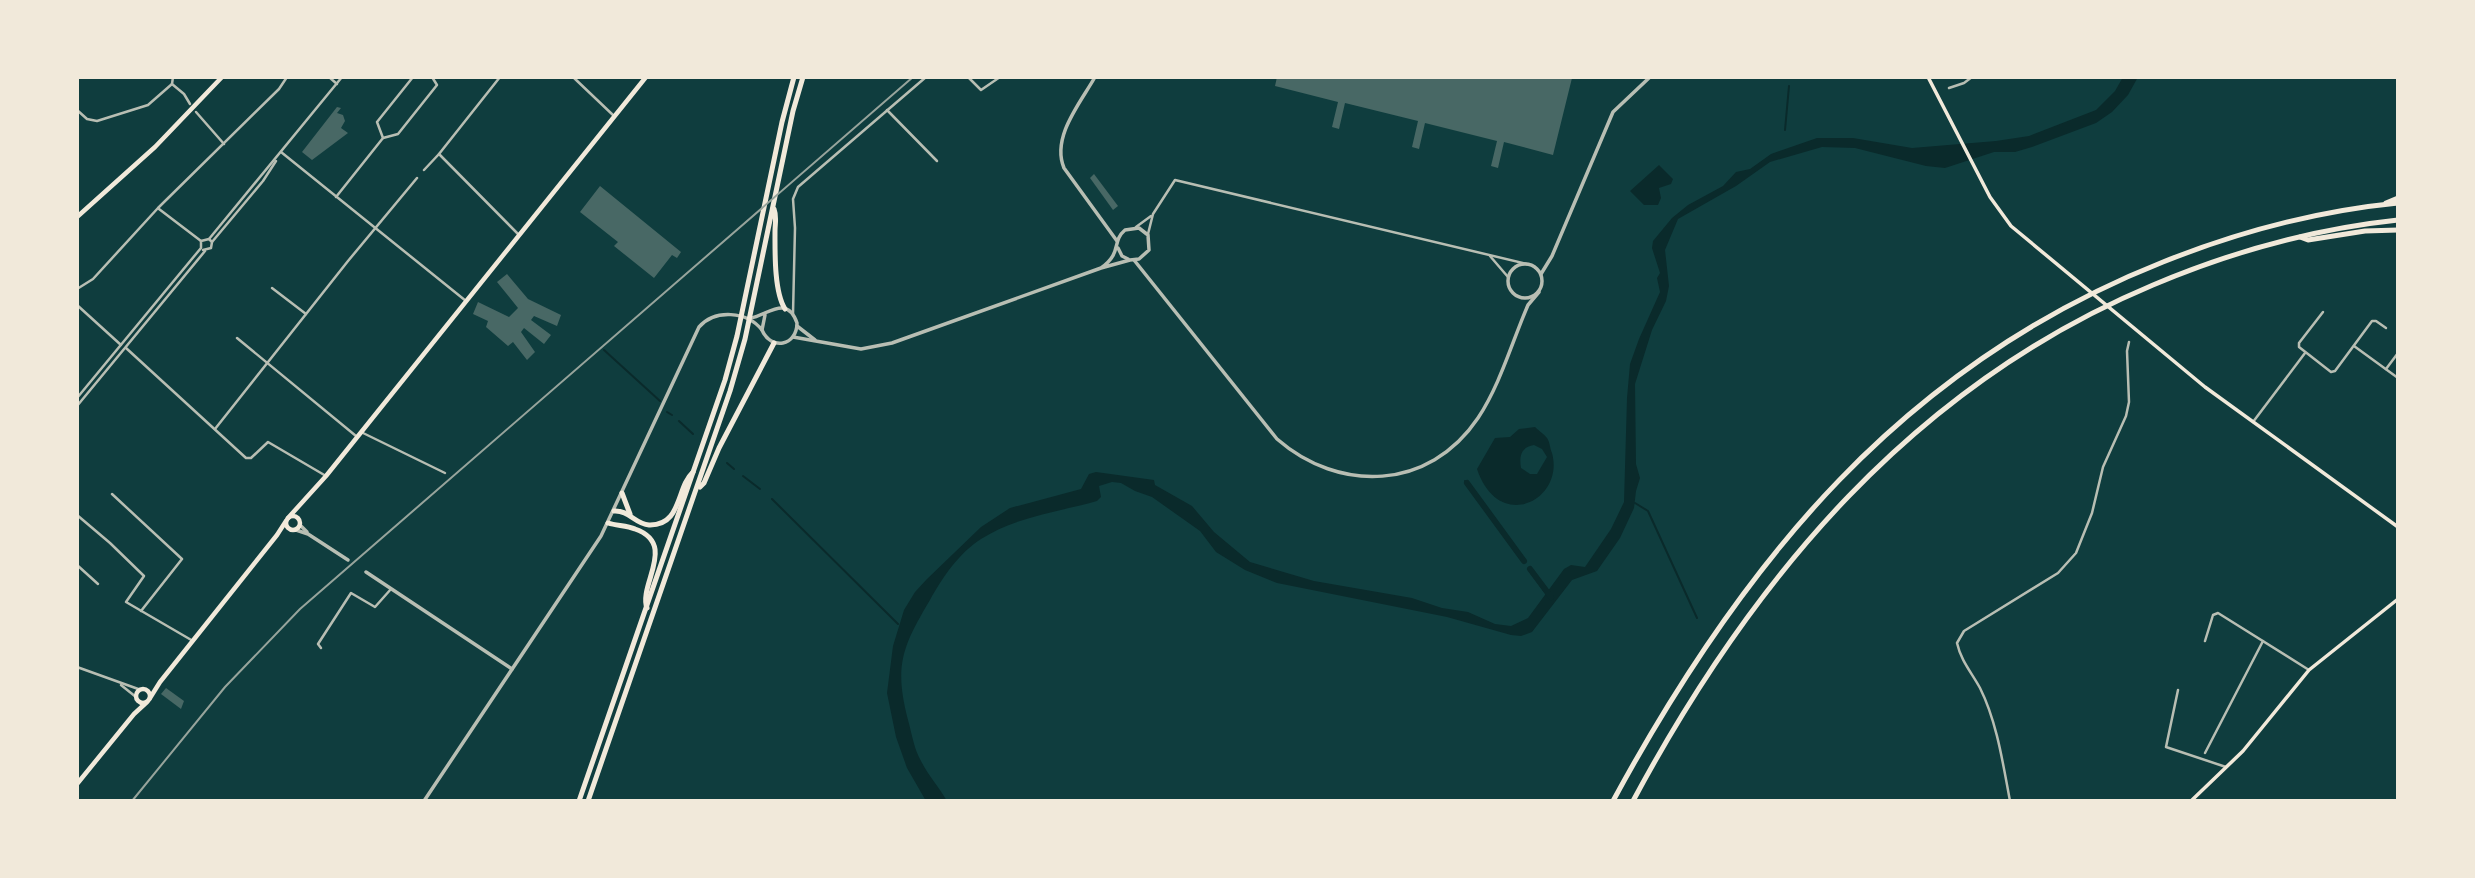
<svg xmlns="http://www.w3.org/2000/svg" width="2475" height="878" viewBox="0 0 2475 878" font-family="'Open Sans',sans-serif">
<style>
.water{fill:#0a2a2b;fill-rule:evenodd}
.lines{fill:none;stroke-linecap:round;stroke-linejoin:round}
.stream{stroke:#0a2a2b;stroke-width:2}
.canal{stroke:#0a2a2b;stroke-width:6}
.building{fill:#486865}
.minor{stroke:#b8beb3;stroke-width:2.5}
.tertiary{stroke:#b8beb3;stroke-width:3.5}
.secondary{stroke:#f1e9da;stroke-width:3.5}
.primary{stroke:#f1e9da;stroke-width:4.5}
.trunk{stroke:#f1e9da;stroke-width:4.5}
.motorway{stroke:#f1e9da;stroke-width:5}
.rail{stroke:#97a49c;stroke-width:2}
</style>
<rect width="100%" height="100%" fill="#0f3d3e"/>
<!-- water -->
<g class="water">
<path d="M2123,77H2138L2128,95L2112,112L2096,123L2032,147L2015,152H1994L1945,168L1926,166L1855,148L1822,147L1770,162L1736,186L1678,219L1665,250L1669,286L1666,301L1652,330L1635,384L1636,464L1640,478L1636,491L1634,508L1620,538L1597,571L1572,580L1532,632L1521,636L1511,635L1447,617L1277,583L1245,570L1216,552L1200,531L1152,497L1135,491L1121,483L1112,482L1099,486L1101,497L1097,501C1058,512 1015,517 981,539C959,553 942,578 930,600C902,647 894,666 908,720C912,734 914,749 921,761C928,775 939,787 947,801H926L907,768L896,737L887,693L893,646L904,610L915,592L927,579L981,527L1010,508L1081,489L1089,474L1096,472L1154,480L1155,485L1192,506L1214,532L1250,562L1314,581L1412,598L1442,608L1468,612L1495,624L1511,626L1528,618L1564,569L1571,565L1585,567L1611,529L1624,502L1627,398L1630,364L1639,339L1660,292L1657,278L1660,273L1652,248L1653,241L1672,218L1688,205L1723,186L1736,172L1750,169L1771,154L1817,138H1853L1912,148L1996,141L2029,136L2096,110L2115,91Z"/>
<path d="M1659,165L1673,179L1671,184L1659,188L1661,198L1658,205H1644L1630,191Z"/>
<path d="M1535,427C1538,430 1544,434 1547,438C1550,442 1550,449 1552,453C1565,500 1499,534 1477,469L1495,438L1510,437L1519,429ZM1534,445L1542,449L1547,457L1537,474H1530L1521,468C1519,456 1521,447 1534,445Z"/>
</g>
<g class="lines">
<!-- stream -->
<g class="stream">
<path d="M1785,130L1789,86"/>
<path d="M604,350L660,401"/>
<path d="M667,412L672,415"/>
<path d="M679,421L693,434"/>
<path d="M727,463L734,469"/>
<path d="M743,476L760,489"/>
<path d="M1465,481L1524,563"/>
<path d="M772,499L898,624"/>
<path d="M1635,503L1648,511L1697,618"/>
<path d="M1529,570L1547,595"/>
</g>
<!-- canal -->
<g class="canal">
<path d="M1467,483L1524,561"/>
<path d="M1530,569L1551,597"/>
</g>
</g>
<!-- building -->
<g class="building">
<path d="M1277,77H1569L1572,78L1553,155L1504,142L1498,168L1491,166L1497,141L1425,123L1419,149L1412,147L1418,121L1345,103L1339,129L1332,127L1338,102L1275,86Z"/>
<path d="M337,107L341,108L337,113L343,115L345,121L341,128L348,133L312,160L302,152Z"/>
<path d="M1094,174L1118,206L1113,210L1090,178Z"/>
<path d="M600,186L681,252L677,258L672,255L654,278L614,246L618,242L580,212Z"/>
<path d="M507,274L528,299L561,315L557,326L534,316L531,320L551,335L544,344L524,328L521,332L535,352L527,360L513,342L508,346L486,327L488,321L473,314L478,302L509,317L518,308L497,282Z"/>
<path d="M166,688L184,701L181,709L161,694Z"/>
</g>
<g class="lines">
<!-- minor -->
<g class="minor">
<path d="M173,77L172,84L184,94L190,104"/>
<path d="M329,77L337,84"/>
<path d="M573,77L614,116"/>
<path d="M968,77L981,90L1000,77"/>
<path d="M1949,88L1964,83L1972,77"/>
<path d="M77,110L87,119L97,121L148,105L172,84"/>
<path d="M887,110L937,161"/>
<path d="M196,112L224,144"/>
<path d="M383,138L377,122L413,77"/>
<path d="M281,152L466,301"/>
<path d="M439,154L500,77"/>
<path d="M424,170L439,154L519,235"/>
<path d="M336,197L383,138L398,134L437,85L432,77"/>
<path d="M159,209L201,241"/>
<path d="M1136,227L1151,216"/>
<path d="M1148,234L1153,214L1175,180L1527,264"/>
<path d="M212,242L263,181L276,161"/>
<path d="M203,250L211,248L212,242L209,239"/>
<path d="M1490,256L1508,277"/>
<path d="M272,288L306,314"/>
<path d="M77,289L93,279L158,208L279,89L287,77"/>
<path d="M77,305L121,345"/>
<path d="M2323,312L2299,343V347L2331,372L2335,371L2372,321H2376L2386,328"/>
<path d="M793,314L795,228L793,199L798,187L926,77"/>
<path d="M237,338L356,436"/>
<path d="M2354,346L2398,378"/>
<path d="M126,348L246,458H251L268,442L326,476"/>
<path d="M2386,369L2398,353"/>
<path d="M77,398L196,254L201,248V241L209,239L342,77"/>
<path d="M77,406L205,251"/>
<path d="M2253,422L2305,353"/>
<path d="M215,429L348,261L417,178"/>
<path d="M361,432L445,473"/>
<path d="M112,494L182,559L141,611"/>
<path d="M77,515L110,543L144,576L126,602L193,641"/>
<path d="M77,565L98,584"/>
<path d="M2205,641L2213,615L2218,613L2309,670"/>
<path d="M321,648L318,644L351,593L375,607L391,589"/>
<path d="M77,667L141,690"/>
<path d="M121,685L136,697"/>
<path d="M2178,690L2166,747L2226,767"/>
<path d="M2205,753L2263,641"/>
<path d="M2010,801C2003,764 1997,722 1980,688C1972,673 1961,661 1957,643L1964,631L2058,573L2076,553L2092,513L2103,467L2126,416L2129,402L2127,351L2129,342"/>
</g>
<!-- tertiary -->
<g class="tertiary">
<path d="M1095,77C1081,102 1051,137 1064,168L1117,241"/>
<path d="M1118,248L1122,256L1128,259"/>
<path d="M1134,260L1277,439C1339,493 1429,491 1478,418C1500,385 1512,342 1528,305L1539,292"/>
<circle cx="1525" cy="281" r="17"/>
<path d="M1541,274L1552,256L1613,112L1650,77"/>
<path d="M751,318C769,314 787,295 797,323C797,346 771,351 762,330L765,315"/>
<path d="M797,326L815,340"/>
<path d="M793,337L861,349L892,343L1101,268L1130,260L1139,259L1149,250L1148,235L1139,228L1125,230C1111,242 1123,252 1101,268"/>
<path d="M300,525L307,532"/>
<path d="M296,530L308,534L348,560"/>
<path d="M366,572L512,669"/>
<path d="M424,801L601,536L699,327C715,309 747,311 762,330"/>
</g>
<!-- secondary -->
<g class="secondary">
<path d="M1928,77L1990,197L2011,226L2205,387L2398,527"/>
<path d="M2191,801L2243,751L2309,670L2398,599"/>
</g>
<!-- primary -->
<g class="primary">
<circle cx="293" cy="523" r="7"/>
<path d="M288,518L326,476L646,77"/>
<circle cx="143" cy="696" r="7"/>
<path d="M150,698L160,682L277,535L286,521"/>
<path d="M77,784L134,714L147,702"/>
</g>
<!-- trunk -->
<path class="trunk" d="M77,217L155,147L222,77"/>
<!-- motorway -->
<g class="motorway">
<path d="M2386,203L2398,198"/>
<path d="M774,209C777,217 775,223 775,231C775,251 774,292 785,309"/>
<path d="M2300,237L2308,240L2365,231L2398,230"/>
<path d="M700,487L704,483L719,448L774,343"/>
<path d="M622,493L630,514"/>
<path d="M614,511C629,510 635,524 649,525C682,526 676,488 693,472"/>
<path d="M608,523C617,526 627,525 635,529C678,544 638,585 647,608"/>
<path d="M579,801L725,380L737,336L782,122L794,77"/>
<path d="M588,801L730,391L745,339L793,111L803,77"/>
<path d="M1613,801C1743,561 1903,365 2163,262C2238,232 2317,211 2398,203"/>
<path d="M1633,801C1753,577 1914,385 2153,285C2231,252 2313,229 2398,220"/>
</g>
<!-- rail -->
<path class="rail" d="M132,801L225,687L300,609L913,77"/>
</g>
<!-- border -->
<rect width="2475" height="878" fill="none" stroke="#f1e9da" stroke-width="158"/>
</svg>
